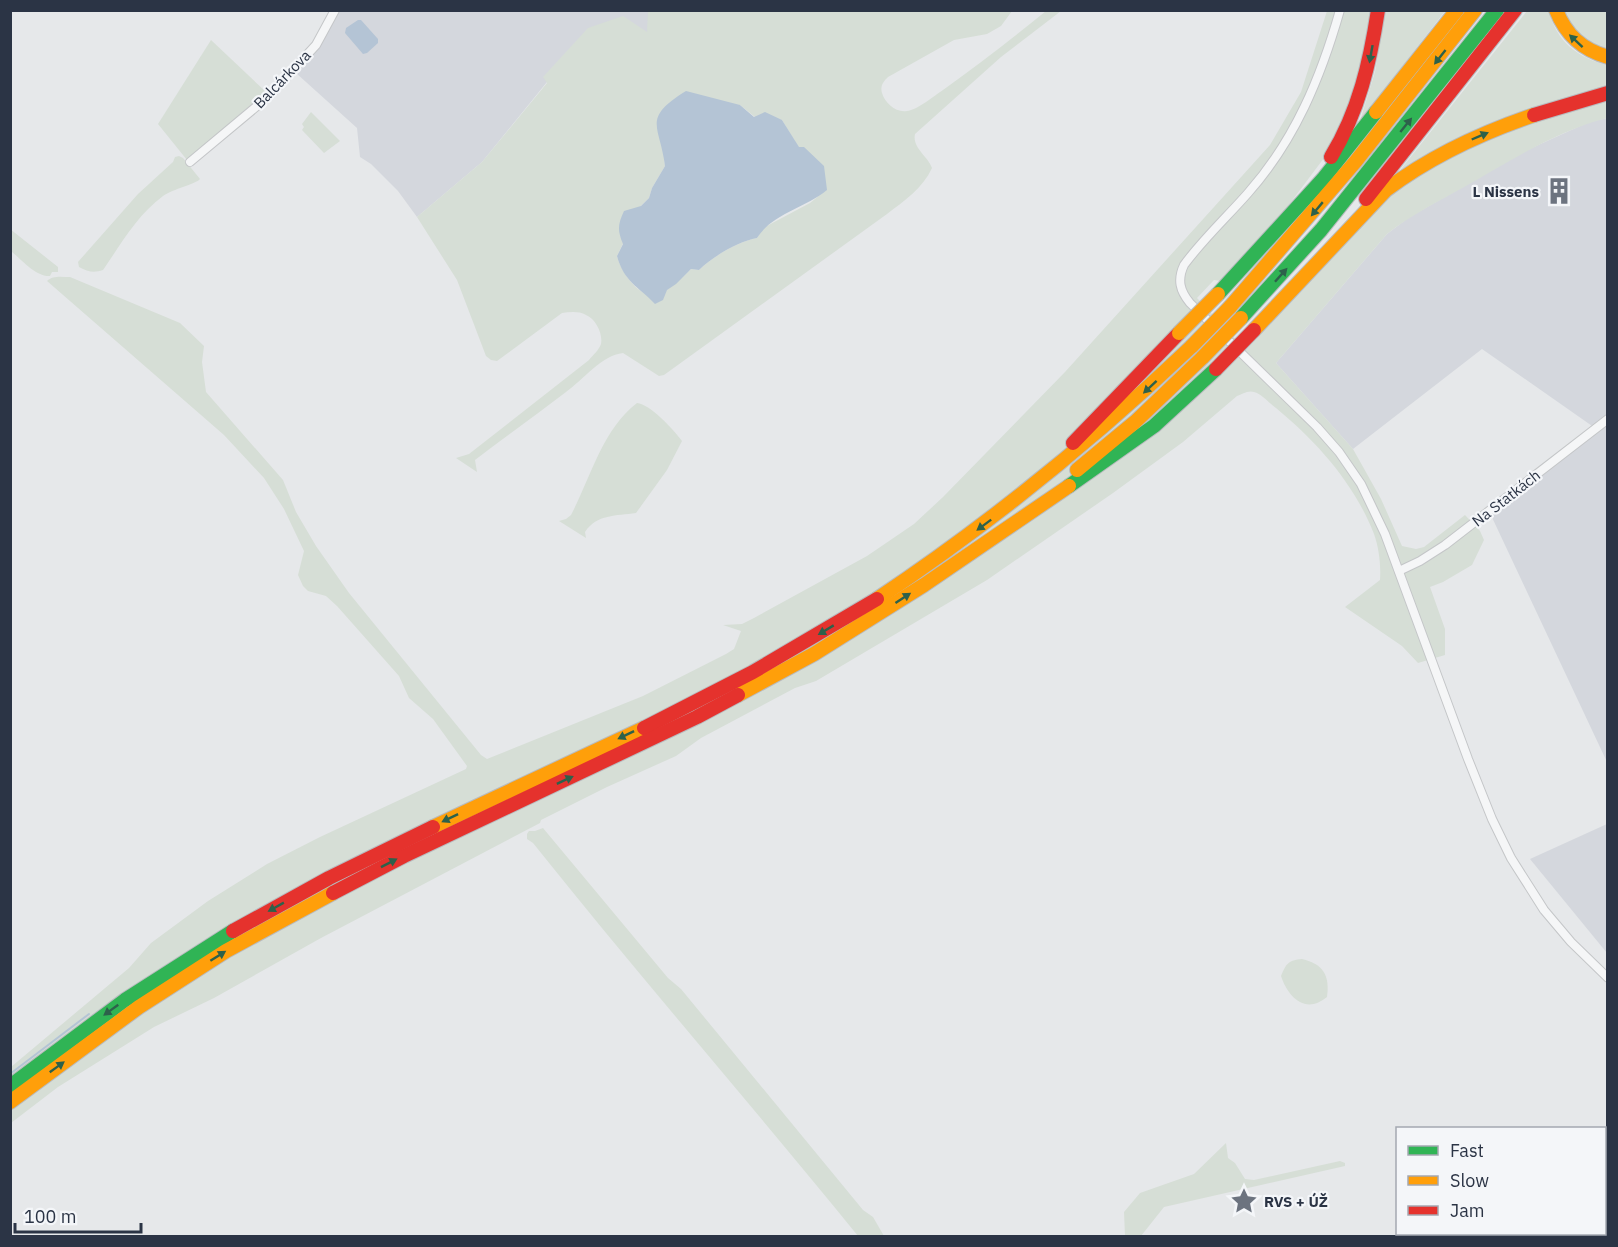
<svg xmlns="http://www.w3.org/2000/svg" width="1618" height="1247" viewBox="0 0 1618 1247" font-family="'IBM Plex Sans',sans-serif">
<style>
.built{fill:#d4d7dd}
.green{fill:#d6ded6;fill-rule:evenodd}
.water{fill:#b4c4d5}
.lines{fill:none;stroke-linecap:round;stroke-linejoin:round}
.stream{stroke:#b4c4d5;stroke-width:2}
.street-casing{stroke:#c4c6c8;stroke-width:10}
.fast-casing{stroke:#b8bbbf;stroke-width:16}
.slow-casing{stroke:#b8bbbf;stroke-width:16}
.jam-casing{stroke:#b8bbbf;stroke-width:16}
.street{stroke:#f5f6f7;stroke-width:8}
.fast{stroke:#30b455;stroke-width:14}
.slow{stroke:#ff9f0a;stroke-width:14}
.jam{stroke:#e5322d;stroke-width:14}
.slow-bridge-casing{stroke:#b8bbbf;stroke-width:16;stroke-linecap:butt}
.jam-bridge-casing{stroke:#b8bbbf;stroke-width:16;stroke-linecap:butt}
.slow-bridge{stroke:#ff9f0a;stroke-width:14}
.jam-bridge{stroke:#e5322d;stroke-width:14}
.oneway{fill:#2d614b}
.labels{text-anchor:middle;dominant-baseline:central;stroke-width:4.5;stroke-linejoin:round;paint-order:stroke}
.street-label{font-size:15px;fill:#2b3445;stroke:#f4f6f9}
.poi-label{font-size:15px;font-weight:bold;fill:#2b3445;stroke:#f4f6f9;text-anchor:end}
</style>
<rect width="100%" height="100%" fill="#e6e8ea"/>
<!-- built -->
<g class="built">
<path d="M340,11H648V32L547,82L482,162L417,217L398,191L371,164L360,157L357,128L296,73Z"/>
<path d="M1607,118V762L1489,511L1595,428L1482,349L1353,449L1276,363L1387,234L1408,218L1525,151L1589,122Z"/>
<path d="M1607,824V953L1530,859Z"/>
</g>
<!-- green -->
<g class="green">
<path d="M648,11H1012L1001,26L987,34L954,40L888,77C883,82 880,86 882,93C885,103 896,113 907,111C917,110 934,96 943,90C978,65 1013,38 1046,11H1061L1001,57L915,134C912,148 928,156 932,168C923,188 904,201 887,214L664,375L659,376L623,353C602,355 583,380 566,392C536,415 505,437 475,460L477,472L456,458L469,454L589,360C593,355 599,350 601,344C603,334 596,319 586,315C579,311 570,312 562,313L497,361L491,360L486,356L457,280L417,217L482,162L547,83L543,77L588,28L623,16L647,32ZM740,105L755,117L782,120L799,148L826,184V190L810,203L763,228L757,238C739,241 712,257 699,270L691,269C676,284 652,307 633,284C625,275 620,267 617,256L641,206L649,198L652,188L665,166L664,157Z"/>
<path d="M1327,11H1373L1361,83L1333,146L1273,226L1220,281L1214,280L1197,298L1245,349C1297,291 1349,221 1413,177C1467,140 1545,119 1607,100V118C1557,131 1511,160 1466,186C1439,201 1411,215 1387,234L1276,363L1353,449L1381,499L1402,546L1416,549L1424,547L1465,515L1480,531L1484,540L1472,565L1443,582L1430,587L1445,629V655L1418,663L1402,646L1345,607L1380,580C1381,565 1379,548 1374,534C1354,483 1317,442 1276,408C1269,403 1262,394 1254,392C1248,390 1242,394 1237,396L1183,442L1113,493L987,580L816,681L795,688L701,738L676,756L607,787L541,820L540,823L321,938L214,998L154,1027L58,1087L11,1123V1067L129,968L151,943L208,901L267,864L320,837L466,769L467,766L433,719L409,698L399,676L337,606L326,596L308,591L303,586L298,575L304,551L284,509L264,478L224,435L47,281C53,275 62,277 70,277L180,323L204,346L202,362L206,392L283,480L296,512L316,546L349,593L481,755L487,759L643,696L726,654L734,649L741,631L723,625L742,624L754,618L867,556L914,524L943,497L1065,372L1270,145L1301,92Z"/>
<path d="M1385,11H1445L1360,121L1375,72Z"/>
<path d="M1527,11H1549C1556,41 1578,58 1607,65V87L1401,169Z"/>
<path d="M1560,11H1607V53L1577,38Z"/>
<path d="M211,40L266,92L187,160L158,124Z"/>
<path d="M311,112L340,141L324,153L302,130L304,127L302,124Z"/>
<path d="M179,156L183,158L200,179C196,184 173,189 163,196C137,215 121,244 103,270C94,273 88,272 79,267L78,262L138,194L173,162L175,157Z"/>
<path d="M10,229L58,267V272H52L50,276C36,277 22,260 11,251Z"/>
<path d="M637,403C650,404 674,430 682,441L667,470L636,513C616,516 597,514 585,532L586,538L559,521L566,519L571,515C591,477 602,430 637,403Z"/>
<path d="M543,828L668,978L681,989L863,1210L873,1217L884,1236H858C751,1104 639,976 533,843L527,839V834L529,831H535Z"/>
<path d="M1302,959C1323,964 1330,975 1327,997C1305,1015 1288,997 1281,976C1286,964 1288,960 1302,959Z"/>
<path d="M1226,1143L1228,1158L1235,1163L1245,1179L1254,1180L1340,1161L1345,1163V1166L1164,1207L1141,1236H1125L1124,1212L1140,1193L1194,1174Z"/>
</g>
<!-- water -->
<g class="water">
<path d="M358,20H361L378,39V43L367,53L363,54L345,33L346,28Z"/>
<path d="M686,91L740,105L754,117L765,112L782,120L799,147H804L824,166L827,190C805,208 772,214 757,238C739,241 712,257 699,270L691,269L676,284L667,290L663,300L655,304C638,286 624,282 617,256L623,244C617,230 618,224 624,211L641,206L649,198L652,188L665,166C660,125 641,119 686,91Z"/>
</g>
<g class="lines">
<!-- stream -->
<path class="stream" d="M10,1074L89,1014"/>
<defs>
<g id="street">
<path d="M1340,10C1321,77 1295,140 1248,193C1227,217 1203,239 1184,265C1177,280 1180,291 1190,303L1317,427L1339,452L1361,484L1385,534L1468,759L1492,819L1511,858L1544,910L1571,942L1608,978"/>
<path d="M190,162L269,96L316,45L335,10"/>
<path d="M1399,571L1420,561L1445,545L1608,419"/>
</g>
<g id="fast">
<path d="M1218,294L1323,179L1376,112"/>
<path d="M1241,318L1321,230L1497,10"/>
<path d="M1069,486L1154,426L1216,369"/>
<path d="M10,1086L125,1000L233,931"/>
</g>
<g id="slow">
<path d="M1556,10C1566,35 1582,50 1608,57"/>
<path d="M1376,112L1457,10"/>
<path d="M1230,307L1356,161L1475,10"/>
<path d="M1254,330L1386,190C1431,156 1481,133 1534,115"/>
<path d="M1077,470L1135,422L1203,357"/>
<path d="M877,599C991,523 1093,440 1192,346"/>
<path d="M738,695L814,654L924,585L1069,486"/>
<path d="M433,827L644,728"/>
<path d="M10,1102L139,1007L226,951L333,893"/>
</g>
<g id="jam">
<path d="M1534,115L1608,93"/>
<path d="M1331,157C1359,111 1370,62 1378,10"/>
<path d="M1366,199L1515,10"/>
<path d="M1073,443L1179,333"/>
<path d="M644,728L753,672L877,599"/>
<path d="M333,893L404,856L697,717L738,695"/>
<path d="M233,931L329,878L433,827"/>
</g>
</defs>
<!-- street casing -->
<use href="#street" class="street-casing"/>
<!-- fast casing -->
<use href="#fast" class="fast-casing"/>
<!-- slow casing -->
<use href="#slow" class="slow-casing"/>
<!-- jam casing -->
<use href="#jam" class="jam-casing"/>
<!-- street -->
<use href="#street" class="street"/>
<!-- fast -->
<use href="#fast" class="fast"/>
<!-- slow -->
<use href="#slow" class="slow"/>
<!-- jam -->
<use href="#jam" class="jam"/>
<defs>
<g id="slow-bridge">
<path d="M1179,333L1218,294"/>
<path d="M1192,346L1230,307"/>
<path d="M1203,357L1241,318"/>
</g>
<path id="jam-bridge" d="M1216,369L1254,330"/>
</defs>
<!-- slow-bridge casing -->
<use href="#slow-bridge" class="slow-bridge-casing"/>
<!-- jam-bridge casing -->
<use href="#jam-bridge" class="jam-bridge-casing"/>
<!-- slow-bridge -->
<use href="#slow-bridge" class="slow-bridge"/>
<!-- jam-bridge -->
<use href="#jam-bridge" class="jam-bridge"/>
</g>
<!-- one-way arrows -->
<defs><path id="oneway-solid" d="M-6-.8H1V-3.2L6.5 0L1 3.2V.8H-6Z" transform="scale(1.5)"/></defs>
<g class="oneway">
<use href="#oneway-solid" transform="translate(1576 41) rotate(-137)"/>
<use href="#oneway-solid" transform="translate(1371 54) rotate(100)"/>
<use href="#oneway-solid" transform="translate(1440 57) rotate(128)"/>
<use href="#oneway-solid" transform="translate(1406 125) rotate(-51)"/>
<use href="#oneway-solid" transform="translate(1480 136) rotate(-23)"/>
<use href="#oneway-solid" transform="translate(1317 209) rotate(130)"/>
<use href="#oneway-solid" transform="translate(1281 275) rotate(-48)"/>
<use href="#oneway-solid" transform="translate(1150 387) rotate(137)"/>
<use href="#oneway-solid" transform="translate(984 525) rotate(143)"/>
<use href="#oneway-solid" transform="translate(903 598) rotate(-33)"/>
<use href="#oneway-solid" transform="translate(826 630) rotate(149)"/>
<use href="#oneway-solid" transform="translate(626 735) rotate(154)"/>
<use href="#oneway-solid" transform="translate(565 780) rotate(-25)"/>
<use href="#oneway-solid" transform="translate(450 818) rotate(154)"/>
<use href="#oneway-solid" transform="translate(389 863) rotate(-27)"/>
<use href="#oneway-solid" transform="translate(276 907) rotate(151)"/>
<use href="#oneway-solid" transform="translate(218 956) rotate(-32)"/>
<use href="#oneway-solid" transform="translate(111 1010) rotate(144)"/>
<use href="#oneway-solid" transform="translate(57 1067) rotate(-36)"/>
</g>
<!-- icons -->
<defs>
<symbol id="building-bare" viewBox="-9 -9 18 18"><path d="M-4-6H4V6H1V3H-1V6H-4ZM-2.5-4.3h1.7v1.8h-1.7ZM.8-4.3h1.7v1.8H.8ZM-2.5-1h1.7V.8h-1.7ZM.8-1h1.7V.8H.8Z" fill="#6c737f" stroke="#f4f6f9" stroke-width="2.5" paint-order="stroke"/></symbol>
<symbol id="sight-bare" viewBox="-9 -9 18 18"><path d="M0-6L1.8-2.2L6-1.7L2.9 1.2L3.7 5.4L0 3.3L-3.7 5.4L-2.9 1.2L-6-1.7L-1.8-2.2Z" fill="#6c737f" stroke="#f4f6f9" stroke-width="2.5" paint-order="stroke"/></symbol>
</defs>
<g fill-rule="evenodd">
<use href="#building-bare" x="1540" y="172" width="38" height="38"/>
<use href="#sight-bare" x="1225" y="1182" width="38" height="38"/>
</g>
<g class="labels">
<!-- street labels -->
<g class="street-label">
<text transform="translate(282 79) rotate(-46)">Balcárkova</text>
<text transform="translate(1506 498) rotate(-38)">Na Statkách</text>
</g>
<!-- poi labels -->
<g class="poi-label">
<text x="1539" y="191">L Nissens</text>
<text x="1264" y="1201" text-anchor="start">RVS + ÚŽ</text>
</g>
</g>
<!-- border -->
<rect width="1618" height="1247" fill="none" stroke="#2b3445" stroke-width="24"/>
<!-- legend -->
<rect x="1396" y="1127" width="210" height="108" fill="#f4f6f9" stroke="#a4a8b1" stroke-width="1.5"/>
<rect x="1408" y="1146" width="30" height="9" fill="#30b455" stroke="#a4a8b1" stroke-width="1.5"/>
<text x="1450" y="1157" font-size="18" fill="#2b3445">Fast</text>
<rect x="1408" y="1176" width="30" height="9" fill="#ff9f0a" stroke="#a4a8b1" stroke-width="1.5"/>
<text x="1450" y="1187" font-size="18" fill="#2b3445">Slow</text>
<rect x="1408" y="1206" width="30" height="9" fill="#e5322d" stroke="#a4a8b1" stroke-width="1.5"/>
<text x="1450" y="1217" font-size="18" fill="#2b3445">Jam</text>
<!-- scale -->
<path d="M15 1223v9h126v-9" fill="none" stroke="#2b3445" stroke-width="3"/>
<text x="24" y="1223" font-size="18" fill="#2b3445" stroke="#f4f6f9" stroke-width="4.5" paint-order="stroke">100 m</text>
</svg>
